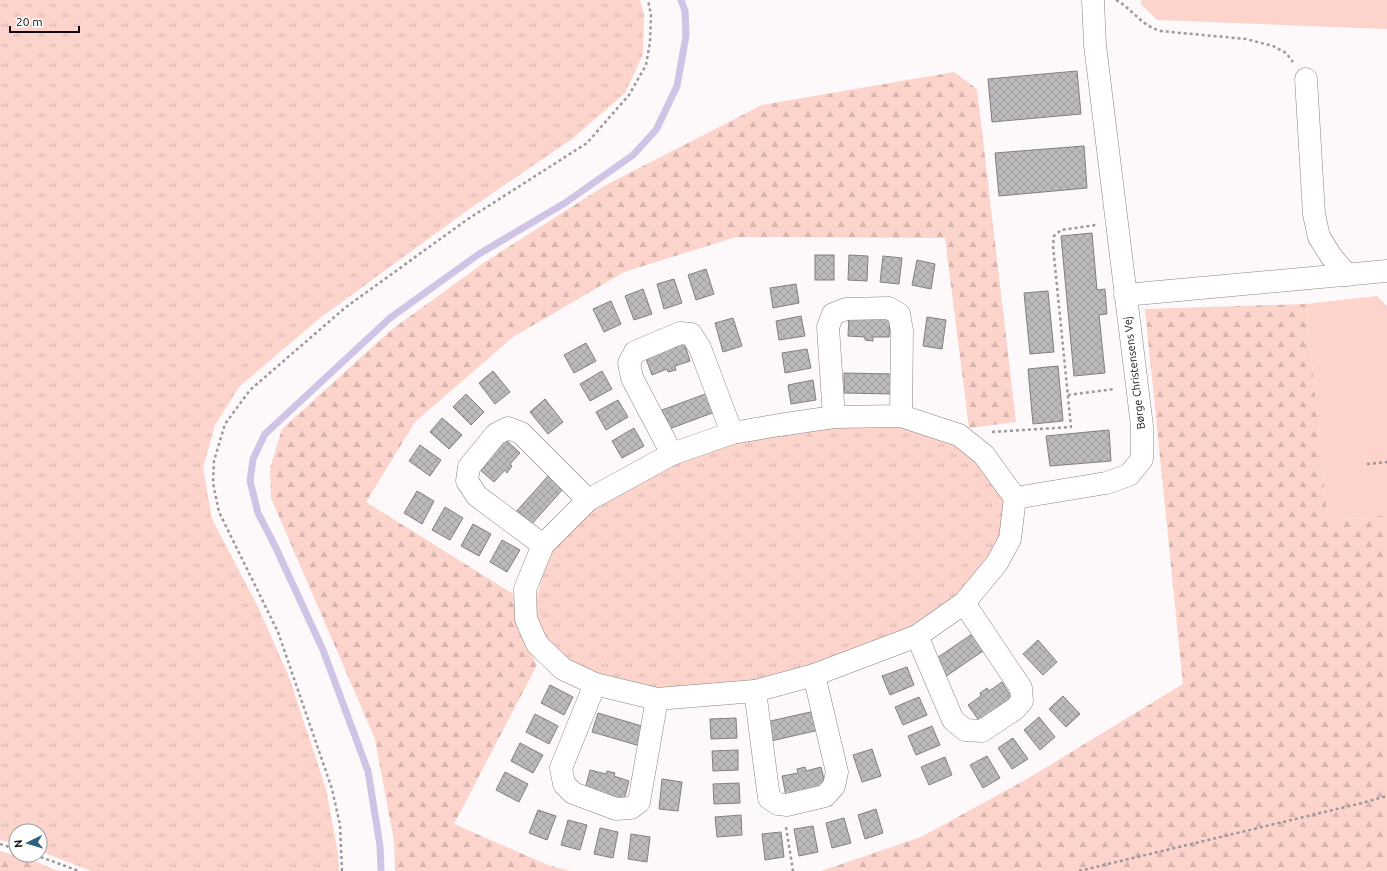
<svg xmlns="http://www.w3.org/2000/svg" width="1387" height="871" viewBox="0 0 1387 871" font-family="Ubuntu,sans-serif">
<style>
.grass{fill:url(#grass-tufts)}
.forest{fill:url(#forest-firs)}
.pitch{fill:#fcd4cc}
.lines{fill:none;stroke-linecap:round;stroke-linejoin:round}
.stream{stroke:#cfc4e5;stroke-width:7}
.building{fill:url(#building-cross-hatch);stroke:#827e82}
.minor-casing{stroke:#898486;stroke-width:23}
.path{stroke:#9d999a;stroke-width:2.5;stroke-dasharray:3 3;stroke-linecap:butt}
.minor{stroke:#fff;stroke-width:22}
.labels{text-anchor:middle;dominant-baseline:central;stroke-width:3.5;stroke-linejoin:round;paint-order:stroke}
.street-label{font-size:11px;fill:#0d0b0c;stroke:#fff}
</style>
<defs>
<pattern id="grass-tufts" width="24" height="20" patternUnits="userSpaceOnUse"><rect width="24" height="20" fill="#fcd4cc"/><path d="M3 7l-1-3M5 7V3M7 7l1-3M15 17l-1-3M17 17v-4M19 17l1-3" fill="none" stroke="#d7b5ae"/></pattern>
<pattern id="forest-firs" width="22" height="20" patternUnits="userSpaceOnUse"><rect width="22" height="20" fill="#fcd4cc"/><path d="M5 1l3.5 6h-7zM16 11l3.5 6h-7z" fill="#d7b5ae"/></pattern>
<pattern id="building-cross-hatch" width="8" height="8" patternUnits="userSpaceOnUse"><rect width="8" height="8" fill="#bcb9bd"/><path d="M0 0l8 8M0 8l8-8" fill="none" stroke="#a09ea1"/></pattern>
</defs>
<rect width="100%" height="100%" fill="#fdf8fa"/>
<!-- grass -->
<g class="grass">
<path d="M0,0H640L644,14L643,54L625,93L572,139L465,212L320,318L240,386L215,425L203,468L212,519L258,607L289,677L326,789L338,853L339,871H91L40,851V831H16V844L0,840Z"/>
<path d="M835,426L901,427L955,441L980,461L1008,499L1007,534L960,597L914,631L754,686L659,692L596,680L541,642L532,617L549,549L592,505L674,461L735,440Z"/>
</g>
<!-- forest -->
<g class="forest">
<path d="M954,72L977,89L1016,422L969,428L945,238L736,237L624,272L513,337L415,422L366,502L513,594L518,630L537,665L454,824L548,865L570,871H395L394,841L375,739L271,498L270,468L282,429L391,330L485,262L606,185L762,105Z"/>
<path d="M1306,304L1328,522L1387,515V871H821L921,837L1027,779L1183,684L1145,309Z"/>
<path d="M0,851L34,861L58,871H0Z"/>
</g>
<!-- pitch -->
<g class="pitch">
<path d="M1141,0H1387V29L1157,20L1141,4Z"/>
<path d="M1377,296L1387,306V515L1328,522L1306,304Z"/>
</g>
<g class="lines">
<!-- stream -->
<path class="stream" d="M381,871L380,846L368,771L323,650L275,546L258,513L250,481L253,459L265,434L390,318L479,254L565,203L633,155L656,130L677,86L686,36L685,11L681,0"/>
</g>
<!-- building -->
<g class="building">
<path d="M1077,71L1081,114L992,122L988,79Z"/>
<path d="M1084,146L1087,188L999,196L995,153Z"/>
<path d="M1092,233L1097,290L1105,289L1107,314L1099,315L1105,373L1074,376L1061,236Z"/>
<rect x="815" y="255" width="19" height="25"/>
<path d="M849,255L868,256L867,281L848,280Z"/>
<path d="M883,256L902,258L899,284L880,282Z"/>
<path d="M917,260L935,264L931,289L912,285Z"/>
<path d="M706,269L714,294L696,300L688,275Z"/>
<path d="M674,279L682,303L664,309L657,284Z"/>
<path d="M796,284L799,303L773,308L770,288Z"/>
<path d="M643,289L652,314L634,320L625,296Z"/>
<path d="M1048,291L1054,352L1030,354L1024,293Z"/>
<path d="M611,301L621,324L604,332L593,309Z"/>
<path d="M801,316L805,336L779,340L776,321Z"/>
<path d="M849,316L890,317L889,337H873V341L865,340V337L848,336Z"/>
<path d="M927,317L946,320L942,349L923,346Z"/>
<path d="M733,318L742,346L723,352L715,323Z"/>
<path d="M684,342L690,361L675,366L676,370L668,372L667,369L652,375L645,356Z"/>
<path d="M586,343L596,361L574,373L564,355Z"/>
<path d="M807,349L811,368L785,373L782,353Z"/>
<path d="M1058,366L1063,421L1033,424L1028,369Z"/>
<path d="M493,371L510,392L495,404L479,383Z"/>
<path d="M602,371L612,389L590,401L580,384Z"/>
<path d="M844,373L893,374V394L844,393Z"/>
<path d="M813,380L816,400L791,404L788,385Z"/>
<path d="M708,393L715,412L669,429L662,410Z"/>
<path d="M466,394L484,412L471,425L453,407Z"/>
<path d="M545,399L563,422L548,434L530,412Z"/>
<path d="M618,400L628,417L606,430L596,412Z"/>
<path d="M442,418L462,435L449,449L430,432Z"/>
<path d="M634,428L644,446L622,458L612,441Z"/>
<path d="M1109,430L1111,461L1050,466L1046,436Z"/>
<path d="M505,439L520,453L510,464L512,466L507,473L505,470L494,482L479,469Z"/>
<path d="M420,445L441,460L430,476L409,461Z"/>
<path d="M548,476L563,489L530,526L515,513Z"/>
<path d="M417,491L434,501L422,524L404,513Z"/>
<path d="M445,507L463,518L450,540L432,530Z"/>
<path d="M473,524L491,534L479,556L461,546Z"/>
<path d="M502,540L520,550L507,572L490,562Z"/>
<path d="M975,632L986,649L945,677L934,660Z"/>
<path d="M1038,640L1057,662L1043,675L1023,654Z"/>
<path d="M907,667L914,685L890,695L882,676Z"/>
<path d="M1002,682L1013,700L980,722L968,705L981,696L980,693L987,688L989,691Z"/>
<path d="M550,685L573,697L564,715L541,703Z"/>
<path d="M1063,696L1080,714L1066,727L1049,709Z"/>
<path d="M919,697L927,715L903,725L895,707Z"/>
<path d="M815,711L819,730L771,741L766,722Z"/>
<path d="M598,713L645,727L640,746L592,732Z"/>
<path d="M535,714L558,726L549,744L526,732Z"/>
<path d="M1039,717L1055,737L1040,750L1024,730Z"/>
<path d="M736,718L737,738L711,739L710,719Z"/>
<path d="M932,726L940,745L916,755L908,736Z"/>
<path d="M1013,738L1028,759L1012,769L998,748Z"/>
<path d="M520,743L543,755L533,773L511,761Z"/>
<path d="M872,749L881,776L862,782L853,755Z"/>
<path d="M738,750V770L713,771L712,751Z"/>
<path d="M987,756L1000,778L983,788L970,765Z"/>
<path d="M945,757L952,775L929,785L921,767Z"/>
<path d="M805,767L806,771L821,767L826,787L786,796L782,776L798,773L797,769Z"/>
<path d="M590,770L606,774L607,771L615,773L614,776L629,781L624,800L585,789Z"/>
<path d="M505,772L528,784L519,802L496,790Z"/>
<path d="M662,779L682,782L678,811L659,809Z"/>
<path d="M739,783L740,803L714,804L713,784Z"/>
<path d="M876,809L883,833L865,839L858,815Z"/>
<path d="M538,810L556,816L547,840L529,833Z"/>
<path d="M741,815L742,835L717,837L715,817Z"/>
<path d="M844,818L851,843L832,848L826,823Z"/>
<path d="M568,820L587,825L580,850L561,845Z"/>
<path d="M813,826L818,852L799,856L794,829Z"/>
<path d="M600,828L618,832L613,858L594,854Z"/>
<path d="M781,832L784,857L765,860L762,834Z"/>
<path d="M631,834L650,837L647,862L628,859Z"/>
</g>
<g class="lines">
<defs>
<g id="minor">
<path d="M1306,79L1314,214L1319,237L1331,256L1347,275"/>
<path d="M1125,295L1387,271"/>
<path d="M834,417L828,327L833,314L846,309L889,308L899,314L902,331L901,416"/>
<path d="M672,454L632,378L629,363L635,352L680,333L691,334L700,348L732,433"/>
<path d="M1015,498L1010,539L997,563L964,603L917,636L814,675L755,691L657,699L595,684L563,669L537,644L526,619L525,589L543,545L588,500L672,454L732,433L779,425L834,417L901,416L959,435L984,455L1015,498L1106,483L1129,475L1142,459V426L1095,45L1093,0"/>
<path d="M543,545L477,496L467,481L469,467L496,434L508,428L521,433L588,500"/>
<path d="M917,636L953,720L965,730L982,731L1015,709L1022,701L1021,688L964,603"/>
<path d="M595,684L561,768L564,784L573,793L616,809L631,808L639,802L657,699"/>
<path d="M755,691L769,798L778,804L787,805L825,796L834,786L837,772L814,675"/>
</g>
</defs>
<!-- minor casing -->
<use href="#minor" class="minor-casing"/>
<!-- path -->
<g class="path">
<path d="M1116,0C1134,10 1139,24 1160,31L1246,39L1273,46L1286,53L1293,62"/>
<path d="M1068,395L1115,389"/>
<path d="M992,432L1071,427L1053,246L1054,236L1061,230L1096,225"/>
<path d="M1367,464L1387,462"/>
<path d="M786,827L793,871"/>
<path d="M0,844L16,849"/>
<path d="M35,855L79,871"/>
<path d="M342,871L340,825L332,789L278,632L219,512L213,483L214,461L225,424L250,390L346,307L468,219L587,143L629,95L646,65L650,42L651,15L648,0"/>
<path d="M1079,871L1362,803L1387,796"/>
</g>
<!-- minor -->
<use href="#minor" class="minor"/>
</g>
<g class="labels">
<!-- street labels -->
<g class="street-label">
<text transform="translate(1134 373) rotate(-97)">Børge Christensens Vej</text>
</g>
</g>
<!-- north arrow -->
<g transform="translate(28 843) rotate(265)"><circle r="19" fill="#ffffff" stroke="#9e9d9e"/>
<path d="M0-3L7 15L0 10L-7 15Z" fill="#2e637f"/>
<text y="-6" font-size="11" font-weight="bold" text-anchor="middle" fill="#0d0b0c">N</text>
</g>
<!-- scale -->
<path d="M10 26v6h69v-6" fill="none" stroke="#0d0b0c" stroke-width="2"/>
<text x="16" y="26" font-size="12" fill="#0d0b0c" stroke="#ffffff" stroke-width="3" paint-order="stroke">20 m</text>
</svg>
